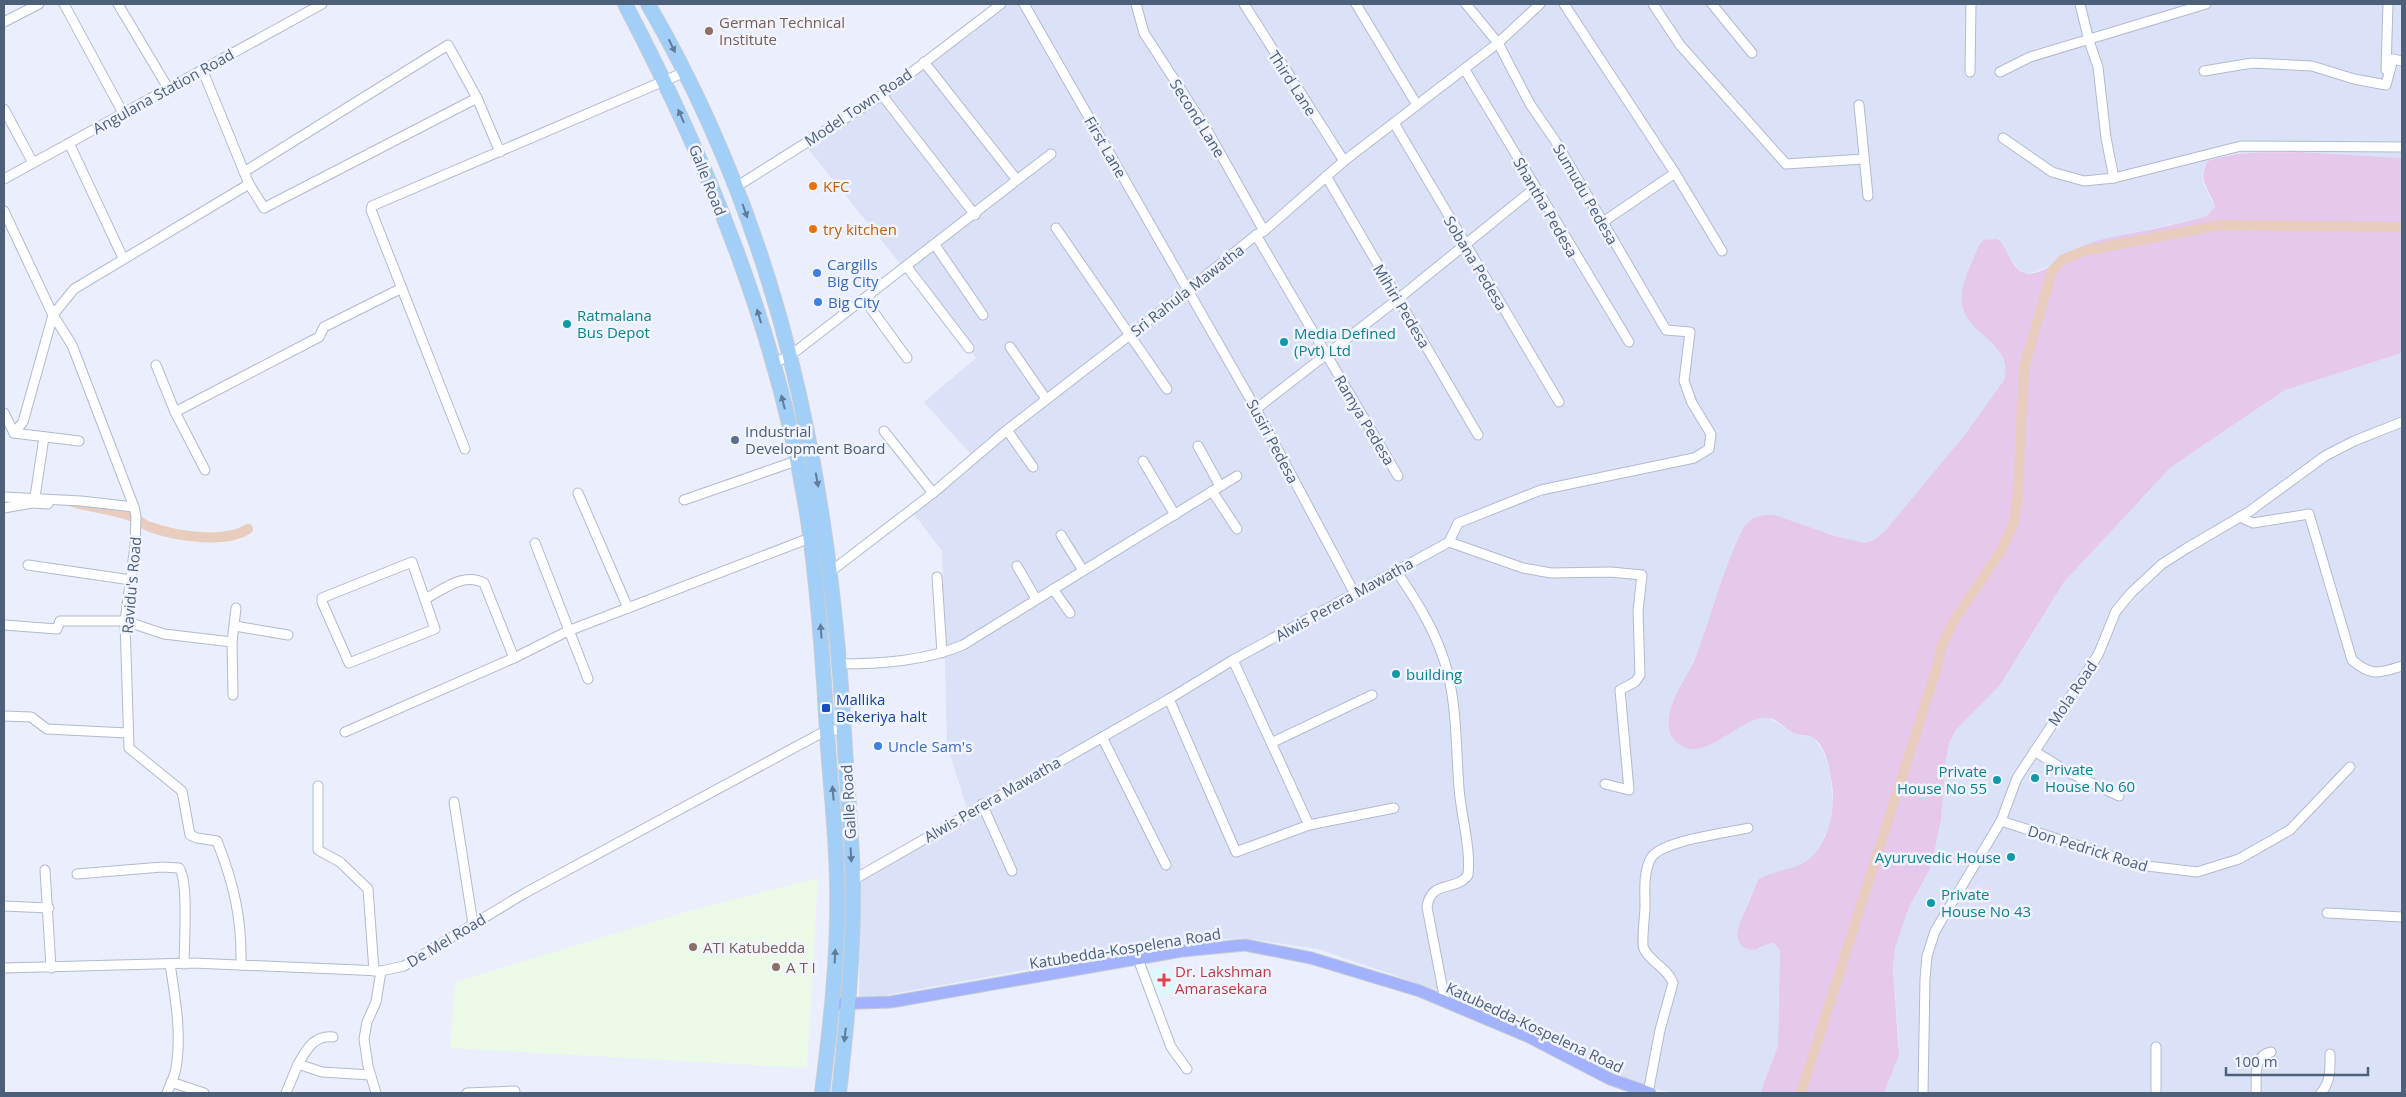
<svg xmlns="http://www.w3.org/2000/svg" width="2406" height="1097" viewBox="0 0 2406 1097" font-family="'Open Sans',sans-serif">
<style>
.residential{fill:#dbe2f7}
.education{fill:#eafae7}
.medical{fill:#ddf8fb}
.green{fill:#e5c8ec}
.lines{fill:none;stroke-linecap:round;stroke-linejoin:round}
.canal{stroke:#e8ccbe;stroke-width:10}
.minor-casing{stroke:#afbbd0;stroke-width:11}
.major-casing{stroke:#c6ccd4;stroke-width:13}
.highway-casing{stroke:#c6ccd4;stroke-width:16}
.minor{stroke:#fff;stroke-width:9}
.major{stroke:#a3b2fc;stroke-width:11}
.highway{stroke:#a1cff7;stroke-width:14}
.oneway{fill:#617c98}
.education-dot{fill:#8d6e63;stroke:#f1f4ff;stroke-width:2}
.food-dot{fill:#e8710a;stroke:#f1f4ff;stroke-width:2}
.shop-dot{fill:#3f7fe0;stroke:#f1f4ff;stroke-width:2}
.culture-dot{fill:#0f9aa8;stroke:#f1f4ff;stroke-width:2}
.service-dot{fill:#5c6f8a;stroke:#f1f4ff;stroke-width:2}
.transit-dot{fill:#1a4fb4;stroke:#f1f4ff;stroke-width:2}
.health-dot{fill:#e0444e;stroke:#f1f4ff;stroke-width:2}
.labels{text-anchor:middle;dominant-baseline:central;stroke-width:5;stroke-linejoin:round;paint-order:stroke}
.education-label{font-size:15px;fill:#785e54;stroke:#f1f4ff;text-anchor:start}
.street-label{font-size:15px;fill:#4c6079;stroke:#f1f4ff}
.food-label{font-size:15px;fill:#c56008;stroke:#f1f4ff;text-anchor:start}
.shop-label{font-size:15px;fill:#366cbe;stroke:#f1f4ff;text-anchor:start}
.culture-label{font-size:15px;fill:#0d838f;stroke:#f1f4ff;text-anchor:start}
.service-label{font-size:15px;fill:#4e5e75;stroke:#f1f4ff;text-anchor:start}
.transit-label{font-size:15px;fill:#164399;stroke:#f1f4ff;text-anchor:start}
.health-label{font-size:15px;fill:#be3a42;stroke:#f1f4ff;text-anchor:start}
</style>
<rect width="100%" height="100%" fill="#eaeefd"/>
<!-- residential -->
<g class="residential">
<path d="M1010,4H2402V158L2300,152L2243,153L2220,156L2204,167L2202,174L2204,185L2215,207L2207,216L2094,242L2053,265L2031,273H2024L2019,269L2009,258L2004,246L1979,245L1962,295L1963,310L1971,322L2000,350L2004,359L2006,371L2004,380L1966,433L1885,531L1874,540L1865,543L1853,542L1775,515H1763L1753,518L1694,660L1672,705L1668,726L1672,737L1681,746L1759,718H1769L1794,733L1814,738L1823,751L1830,771L1833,803L1830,825L1819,848L1811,858L1800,866L1765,876L1756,884L1739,925L1759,949L1769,943H1774L1780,950L1778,1046L1760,1093H1675L1639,1086L1466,1000L1318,949L1243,938L1179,942L859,1000L860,879L970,818L947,745L942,551L914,514L976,460L924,402L976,358L806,146Z"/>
<path d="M2402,353V1093H1884L1895,1064L1899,1045L1893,970L1895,948L1909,907L1929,871L1933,859L1941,819L1946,760L1949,743L1956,730L2000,685L2064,582L2171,467L2285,390Z"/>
</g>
<!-- education -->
<path class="education" d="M818,878L807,1068L450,1048L455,982L689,911Z"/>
<!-- medical -->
<path class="medical" d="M1167,966L1183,990L1155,999L1150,970Z"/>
<!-- green -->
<path class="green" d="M2300,152L2402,158V353L2285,390L2171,467L2064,582L2000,685L1956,730L1949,743L1946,760L1941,819L1933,859L1929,871L1909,907L1895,948L1893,970L1899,1055L1884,1093H1760L1778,1046L1780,950L1774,943C1765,943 1758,952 1748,949C1727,942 1743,917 1748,904C1752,896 1754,887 1759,879C1782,866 1804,873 1820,846C1831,829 1835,805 1832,784C1830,771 1826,744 1812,737C1806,735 1799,735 1794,733C1785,729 1778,719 1768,718C1740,714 1699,773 1673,738C1668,732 1668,723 1669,716C1672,697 1686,678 1694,661C1712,617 1722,569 1744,527L1753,518L1763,515H1775L1838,537L1865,543L1874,540L1885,531L1966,433L2004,380C2015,343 1966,335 1962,304C1959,285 1973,262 1979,245L1984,240L1997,239C2009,247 2009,268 2025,273C2039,278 2072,253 2084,246C2097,239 2114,237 2128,234C2155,229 2181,223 2207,216L2215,207C2210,189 2196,180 2208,161C2237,150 2269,153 2300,152Z"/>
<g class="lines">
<!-- canal -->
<g class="canal">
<path d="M70,501C89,508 111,508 130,516C137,518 143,525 150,527C176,536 225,544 248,529"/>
<path d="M1801,1093L1937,667L1941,648L1953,622L2002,549L2014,522L2018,492L2024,368L2052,271L2062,260L2084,251L2220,225L2402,227"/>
</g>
<defs>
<g id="minor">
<path d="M64,4L123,113"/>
<path d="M118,4L168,88"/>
<path d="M1024,4L1256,409L1355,594"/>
<path d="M1136,4L1144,33L1207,130L1264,231"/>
<path d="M1244,4L1344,161"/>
<path d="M1356,4L1417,105"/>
<path d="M1564,4L1675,173L1722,251"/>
<path d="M1653,4L1680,45L1786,164L1863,159"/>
<path d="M1712,4L1752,53"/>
<path d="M2080,4L2089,41L2098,67L2106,138L2114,178"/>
<path d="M4,22L39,4"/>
<path d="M202,69L249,184L264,208L477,98"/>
<path d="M1465,70L1629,342"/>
<path d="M2386,70L2388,4"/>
<path d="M2204,71L2252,63L2312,66L2354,79L2386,85L2393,59L2402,61"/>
<path d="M1970,72L1971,4"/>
<path d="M2000,72L2030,57L2206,4"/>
<path d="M882,95L975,215"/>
<path d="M1859,105L1868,196"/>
<path d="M4,109L33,163"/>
<path d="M1394,123L1559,402"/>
<path d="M2003,138L2052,172L2084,181L2114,178L2241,146L2402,147"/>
<path d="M69,143L123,258"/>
<path d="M244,172L448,45L477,98L500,152"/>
<path d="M1326,176L1478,435"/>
<path d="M4,179L322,4"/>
<path d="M1017,180L1051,154"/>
<path d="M736,187L882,95L1001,4"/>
<path d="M4,211L53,315L72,345L134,507L136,516L135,546L125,621L129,748L182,791L190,835L197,838L217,841C234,884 242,919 241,965"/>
<path d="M1603,222L1675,173"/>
<path d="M1056,228L1167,389"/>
<path d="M1256,235L1398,476"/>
<path d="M935,245L983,315"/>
<path d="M907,267L969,348"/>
<path d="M864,299L907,358"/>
<path d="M1010,347L1046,399"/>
<path d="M774,363L791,355L1017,180L924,62"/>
<path d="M156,365L175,412L205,470"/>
<path d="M1256,409L1398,299L1535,188"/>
<path d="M175,412L319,337L324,327L402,288"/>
<path d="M4,413L14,433L23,422L53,315L74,289L249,184"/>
<path d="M1007,430L1033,467"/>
<path d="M884,431L933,493"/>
<path d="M14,433L79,441"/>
<path d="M1198,446L1220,486"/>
<path d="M465,449L371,210L372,206L685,72"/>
<path d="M1143,461L1175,515"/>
<path d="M1212,491L1237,529"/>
<path d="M578,493L628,608"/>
<path d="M4,497L81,501L134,507"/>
<path d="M35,497L44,437"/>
<path d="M684,500L796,461"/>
<path d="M4,508L32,503L48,504"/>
<path d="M2240,517L2253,523L2309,514L2352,660C2372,677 2379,673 2402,666"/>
<path d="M1061,535L1082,569"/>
<path d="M1449,542L1458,523L1541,490L1694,458L1709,449L1711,434L1692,403L1684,381L1690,332L1666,330L1556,142L1530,104L1498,43L1466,4"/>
<path d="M535,543L588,679"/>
<path d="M412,562L435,629L349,663L322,602V598Z"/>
<path d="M28,565L131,580"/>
<path d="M1017,566L1036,599"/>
<path d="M830,572L933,493L1007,430L1188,290L1256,235L1264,231L1344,161L1498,43L1540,4"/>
<path d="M1397,572C1419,604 1439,637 1448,674C1457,711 1456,750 1459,788C1461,816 1471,847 1468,875C1456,892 1431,879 1427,907L1445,1001"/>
<path d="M937,577L942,653"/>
<path d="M1053,589L1070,613"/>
<path d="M425,599C444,589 464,572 484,583L514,658"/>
<path d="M4,625L57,629L60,621H125L164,634L232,642"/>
<path d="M235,626L288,635"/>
<path d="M1233,660L1309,825"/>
<path d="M839,664C881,664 925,661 963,645L1237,476"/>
<path d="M233,695L232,642L236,608"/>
<path d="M1169,699L1236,852L1309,825L1394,808"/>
<path d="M4,716L31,717L47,729L127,733"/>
<path d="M345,732L514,658L568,631L810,538"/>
<path d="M1102,737L1166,865"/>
<path d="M1271,743L1372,695"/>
<path d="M2034,751L2068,772L2119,796"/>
<path d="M318,786V850L340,862L368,889L374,971"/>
<path d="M454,802L473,924"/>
<path d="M982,804L1012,871"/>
<path d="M2001,821L2139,865L2197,872L2239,859L2290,830L2350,767"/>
<path d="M45,870L51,968"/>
<path d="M77,874L162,867L179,868C189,880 184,945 184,964"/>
<path d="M853,880L1169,699L1233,660L1449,542L1523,568L1551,573L1611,572L1642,575L1638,611L1640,675L1635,682L1620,690L1629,790L1605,784"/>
<path d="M4,906L49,908"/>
<path d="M2327,913L2402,917"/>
<path d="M1138,959L1171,1047L1187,1069"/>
<path d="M4,968L193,963L381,971L404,966L525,893L827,730H844"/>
<path d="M2156,1047V1093"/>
<path d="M298,1064C307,1049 314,1035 333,1037"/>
<path d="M171,1082L204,1093"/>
<path d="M167,1093C170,1085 175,1076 176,1068C182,1034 175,997 170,964"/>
<path d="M286,1093L298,1064L322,1072L370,1075"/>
<path d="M376,1093L368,1066L364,1039L367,1022L376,1002L381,971"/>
<path d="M467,1093L515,1091"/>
<path d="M1648,1093L1660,1030L1673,983C1668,968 1651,963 1644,949C1641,944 1645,915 1645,907C1645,892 1643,872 1651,858C1662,840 1728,833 1748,828"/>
<path d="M1923,1093L1925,979L1927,956L1935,931L2001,821L2017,778L2098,655L2116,611L2131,593L2162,564L2187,548L2250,511L2325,456L2354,441L2402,422"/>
<path d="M2256,1093C2257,1077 2252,1056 2271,1052"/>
<path d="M2321,1093C2331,1081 2330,1069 2330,1054"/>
</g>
<path id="major" d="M833,1004L891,1002L1182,951L1245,945L1311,958L1420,991L1529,1037L1610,1079L1650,1093"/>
<g id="highway">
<path d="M625,4C709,164 778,334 807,513C818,586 823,659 827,732C830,781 836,830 837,879C839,951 831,1022 822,1093"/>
<path d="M648,4C780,232 829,472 844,733C847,782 851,830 853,879C854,951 847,1022 839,1093"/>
</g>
</defs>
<!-- minor casing -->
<use href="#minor" class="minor-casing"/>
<!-- major casing -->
<use href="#major" class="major-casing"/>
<!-- highway casing -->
<use href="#highway" class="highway-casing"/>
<!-- minor -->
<use href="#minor" class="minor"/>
<!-- major -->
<use href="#major" class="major"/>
<!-- highway -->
<use href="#highway" class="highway"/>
</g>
<!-- one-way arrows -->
<defs><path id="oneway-solid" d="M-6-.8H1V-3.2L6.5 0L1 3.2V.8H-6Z" transform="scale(1.25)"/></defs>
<g class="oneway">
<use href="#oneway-solid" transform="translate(672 46) rotate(64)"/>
<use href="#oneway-solid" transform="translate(681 116) rotate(-114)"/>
<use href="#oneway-solid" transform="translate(745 211) rotate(70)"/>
<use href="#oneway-solid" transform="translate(759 316) rotate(-107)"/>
<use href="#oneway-solid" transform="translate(783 402) rotate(-104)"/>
<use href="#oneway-solid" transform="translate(817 480) rotate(80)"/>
<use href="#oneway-solid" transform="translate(821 631) rotate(-94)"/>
<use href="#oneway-solid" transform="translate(833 793) rotate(-95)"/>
<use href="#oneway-solid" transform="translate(851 855) rotate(87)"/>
<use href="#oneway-solid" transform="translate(835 956) rotate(-87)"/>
<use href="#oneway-solid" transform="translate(845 1035) rotate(96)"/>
</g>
<!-- markers -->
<g class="education-dot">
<circle cx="709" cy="31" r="5"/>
<circle cx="693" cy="947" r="5"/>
<circle cx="776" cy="967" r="5"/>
</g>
<g class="food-dot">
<circle cx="813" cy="186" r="5"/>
<circle cx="813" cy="229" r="5"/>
</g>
<g class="shop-dot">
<circle cx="817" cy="273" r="5"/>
<circle cx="818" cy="302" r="5"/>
<circle cx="878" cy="746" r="5"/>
</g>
<g class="culture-dot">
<circle cx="567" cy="324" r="5"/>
<circle cx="1284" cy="342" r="5"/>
<circle cx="1396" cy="674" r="5"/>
<circle cx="2035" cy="778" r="5"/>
<circle cx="1997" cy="780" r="5"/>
<circle cx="2011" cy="857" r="5"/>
<circle cx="1931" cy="903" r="5"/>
</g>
<circle class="service-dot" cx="735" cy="440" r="5"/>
<rect class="transit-dot" x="821" y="703" width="10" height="10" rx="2.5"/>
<path class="health-dot" d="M1161.5 972.5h5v5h5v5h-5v5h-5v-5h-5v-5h5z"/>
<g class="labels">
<!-- education labels -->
<g class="education-label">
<text x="719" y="22">German Technical<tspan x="719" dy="17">Institute</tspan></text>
<text x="703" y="947">ATI Katubedda</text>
<text x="786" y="967">A T I</text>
</g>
<!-- street labels -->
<g class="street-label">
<text transform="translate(1293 83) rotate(57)">Third Lane</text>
<text transform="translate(163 91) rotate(-29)">Angulana Station Road</text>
<text transform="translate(858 107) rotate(-34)">Model Town Road</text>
<text transform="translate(1198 118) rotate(58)">Second Lane</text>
<text transform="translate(1106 147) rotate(60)">First Lane</text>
<text transform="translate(708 180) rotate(68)">Galle Road</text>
<text transform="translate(1586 194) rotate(60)">Sumudu Pedesa</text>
<text transform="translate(1546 207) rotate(60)">Shantha Pedesa</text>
<text transform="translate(1476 263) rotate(59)">Sobana Pedesa</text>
<text transform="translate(1187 290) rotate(-38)">Sri Rahula Mawatha</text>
<text transform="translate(1402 306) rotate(59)">Mihiri Pedesa</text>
<text transform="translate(1365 420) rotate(59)">Ramya Pedesa</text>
<text transform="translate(1273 441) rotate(62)">Susiri Pedesa</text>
<text transform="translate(131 585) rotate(-85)">Ravidu's Road</text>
<text transform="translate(1344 599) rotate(-29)">Alwis Perera Mawatha</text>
<text transform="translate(2072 693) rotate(-56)">Mola Road</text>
<text transform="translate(992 799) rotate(-30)">Alwis Perera Mawatha</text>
<text transform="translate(848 802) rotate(-93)">Galle Road</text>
<text transform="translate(2088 848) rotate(17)">Don Pedrick Road</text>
<text transform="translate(446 940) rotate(-31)">De Mel Road</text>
<text transform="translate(1125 948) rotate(-9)">Katubedda-Kospelena Road</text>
<text transform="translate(1535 1027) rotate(25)">Katubedda-Kospelena Road</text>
</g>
<!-- food labels -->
<g class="food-label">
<text x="823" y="186">KFC</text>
<text x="823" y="229">try kitchen</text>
</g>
<!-- shop labels -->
<g class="shop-label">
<text x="827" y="264">Cargills<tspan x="827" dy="17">Big City</tspan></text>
<text x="828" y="302">Big City</text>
<text x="888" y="746">Uncle Sam's</text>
</g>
<!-- culture labels -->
<g class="culture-label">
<text x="577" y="315">Ratmalana<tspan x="577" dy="17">Bus Depot</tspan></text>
<text x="1294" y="333">Media Defined<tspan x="1294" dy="17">(Pvt) Ltd</tspan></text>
<text x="1406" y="674">building</text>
<text x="2045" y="769">Private<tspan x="2045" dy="17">House No 60</tspan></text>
<text x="1987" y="771" text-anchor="end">Private<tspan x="1987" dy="17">House No 55</tspan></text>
<text x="2001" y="857" text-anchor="end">Ayuruvedic House</text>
<text x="1941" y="894">Private<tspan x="1941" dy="17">House No 43</tspan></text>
</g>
<!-- service labels -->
<g class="service-label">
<text x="745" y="431">Industrial<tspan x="745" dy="17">Development Board</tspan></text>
</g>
<!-- transit labels -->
<g class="transit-label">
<text x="836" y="699">Mallika<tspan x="836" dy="17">Bekeriya halt</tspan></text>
</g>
<!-- health labels -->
<g class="health-label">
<text x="1175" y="971">Dr. Lakshman<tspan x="1175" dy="17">Amarasekara</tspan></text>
</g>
</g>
<!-- border -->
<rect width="2406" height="1097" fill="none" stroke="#4c6079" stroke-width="10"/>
<!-- scale -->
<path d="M2226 1067v8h142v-8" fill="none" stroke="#4c6079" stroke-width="2.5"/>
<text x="2234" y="1067" font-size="15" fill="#4c6079" stroke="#f1f4ff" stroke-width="4" paint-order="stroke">100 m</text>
</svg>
